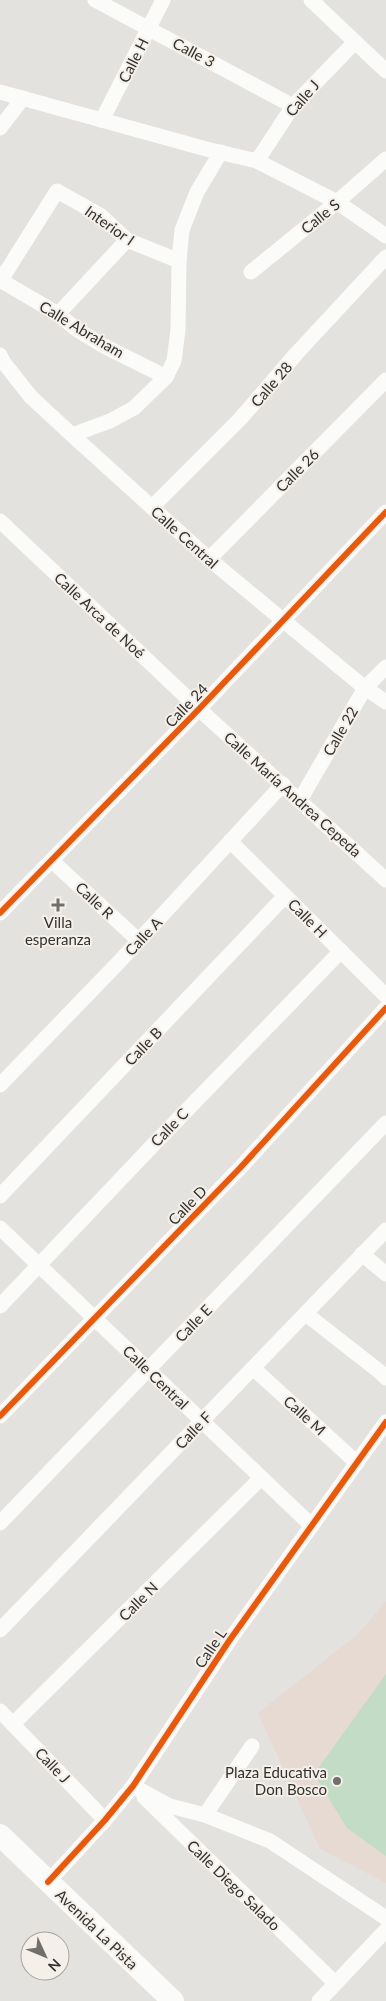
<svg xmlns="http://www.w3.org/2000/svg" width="386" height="2001" viewBox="0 0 386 2001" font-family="Lato,sans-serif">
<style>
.education{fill:#e7dad2}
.green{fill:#c2dcc5}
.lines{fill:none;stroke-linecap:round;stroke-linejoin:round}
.minor{stroke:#fbfbfa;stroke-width:15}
.secondary{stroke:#fbfbfa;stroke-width:22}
.cycleway-casing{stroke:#f5efe9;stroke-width:9}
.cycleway{stroke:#e8590c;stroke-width:6}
.poi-dot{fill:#716f6c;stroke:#f5efe9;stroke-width:2}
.labels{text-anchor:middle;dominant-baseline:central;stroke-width:4;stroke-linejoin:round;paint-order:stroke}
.street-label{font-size:15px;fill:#33312e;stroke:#f5efe9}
.poi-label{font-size:15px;fill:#33312e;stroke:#f5efe9}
</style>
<rect width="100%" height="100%" fill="#e4e2df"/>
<!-- education -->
<path class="education" d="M386,1601V1883L320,1849L258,1713L358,1634Z"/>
<!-- green -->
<path class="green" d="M386,1674V1856L347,1828L314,1774Z"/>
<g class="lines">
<!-- minor -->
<g class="minor">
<path d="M95,0L293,106"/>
<path d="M311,0L386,71"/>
<path d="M0,92L210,150L257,161L337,202L386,236"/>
<path d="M102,120L163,0"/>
<path d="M0,128L23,98"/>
<path d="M257,161L293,106L355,42"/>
<path d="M251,272L337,202L386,159"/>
<path d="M0,280L58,314L76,329L104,346L166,377"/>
<path d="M1,280L57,191L100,215L127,240L179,261"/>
<path d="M58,314L127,240"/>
<path d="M0,355L4,363L31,397L72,435L209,559L365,688L386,702"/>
<path d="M72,435L110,421L134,408L166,377L174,361L178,330L179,261L182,230L197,192L221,152"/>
<path d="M152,507L241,418L296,354L386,257"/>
<path d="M0,521L199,709L386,880"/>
<path d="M209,559L386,380"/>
<path d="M300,800L365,688L386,667"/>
<path d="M230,841L386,996"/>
<path d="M52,861L138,940"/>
<path d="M0,913L199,709L386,512"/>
<path d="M0,1085L119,962L283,784"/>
<path d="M0,1196L285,896"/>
<path d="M0,1228L312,1526"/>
<path d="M362,1254L386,1274"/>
<path d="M0,1306L155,1143L341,951"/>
<path d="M306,1314L380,1372L386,1378"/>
<path d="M253,1368L357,1463"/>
<path d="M0,1416L240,1168L386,1008"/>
<path d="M0,1523L386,1123"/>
<path d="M0,1630L386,1230"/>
<path d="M0,1711L105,1820"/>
<path d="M13,1724L261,1478"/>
<path d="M133,1786L170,1806L205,1815L270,1841L386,1918"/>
<path d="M144,1797L335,1983"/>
<path d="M205,1815L252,1746"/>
<path d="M48,1882L105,1820L133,1786L229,1641L386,1422"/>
<path d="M319,2001L386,1930"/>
</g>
<!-- secondary -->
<path class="secondary" d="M0,1835L173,2001"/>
<defs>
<g id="cycleway">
<path d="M0,913L199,709L386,512"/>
<path d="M0,1416L240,1168L386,1008"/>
<path d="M48,1882L105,1820L133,1786L229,1641L386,1422"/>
</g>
</defs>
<!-- cycleway casing -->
<use href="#cycleway" class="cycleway-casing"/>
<!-- cycleway -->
<use href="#cycleway" class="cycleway"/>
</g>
<!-- markers -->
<g class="poi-dot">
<path d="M55.5 897.5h5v5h5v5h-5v5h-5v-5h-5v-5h5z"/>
<circle cx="337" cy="1781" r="5"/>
</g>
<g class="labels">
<!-- street labels -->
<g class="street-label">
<text transform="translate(194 52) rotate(28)">Calle 3</text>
<text transform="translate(133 60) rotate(-63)">Calle H</text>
<text transform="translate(302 98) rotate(-49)">Calle J</text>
<text transform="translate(320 216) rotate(-39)">Calle S</text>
<text transform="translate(110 225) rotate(35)">Interior I</text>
<text transform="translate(82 329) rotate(31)">Calle Abraham</text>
<text transform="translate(271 384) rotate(-49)">Calle 28</text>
<text transform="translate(297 470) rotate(-45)">Calle 26</text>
<text transform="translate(185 537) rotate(42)">Calle Central</text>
<text transform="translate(100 615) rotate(43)">Calle Arca de Noé</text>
<text transform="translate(186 705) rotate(-46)">Calle 24</text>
<text transform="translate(340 731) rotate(-60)">Calle 22</text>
<text transform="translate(293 794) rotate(42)">Calle María Andrea Cepeda</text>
<text transform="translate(95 900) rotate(43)">Calle R</text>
<text transform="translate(308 918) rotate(45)">Calle H</text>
<text transform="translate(143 936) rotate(-47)">Calle A</text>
<text transform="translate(143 1046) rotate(-46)">Calle B</text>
<text transform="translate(169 1127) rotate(-46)">Calle C</text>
<text transform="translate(187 1205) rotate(-46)">Calle D</text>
<text transform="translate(193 1323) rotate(-46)">Calle E</text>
<text transform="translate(156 1377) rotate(44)">Calle Central</text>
<text transform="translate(305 1415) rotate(42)">Calle M</text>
<text transform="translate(193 1430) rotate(-46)">Calle F</text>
<text transform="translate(138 1601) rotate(-45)">Calle N</text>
<text transform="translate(210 1648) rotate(-56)">Calle L</text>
<text transform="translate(53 1765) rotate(46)">Calle J</text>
<text transform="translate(234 1885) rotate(44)">Calle Diego Salado</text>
<text transform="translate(97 1929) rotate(44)">Avenida La Pista</text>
</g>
<!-- poi labels -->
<g class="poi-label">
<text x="58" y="922">Villa<tspan x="58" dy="17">esperanza</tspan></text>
<text x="327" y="1772" text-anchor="end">Plaza Educativa<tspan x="327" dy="17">Don Bosco</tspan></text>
</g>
</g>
<!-- north arrow -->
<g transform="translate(45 1956) rotate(134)"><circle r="24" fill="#f5efe9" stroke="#a7a39e"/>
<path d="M0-4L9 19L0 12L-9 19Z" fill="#716f6c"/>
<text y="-8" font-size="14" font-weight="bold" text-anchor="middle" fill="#33312e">N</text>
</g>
</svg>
